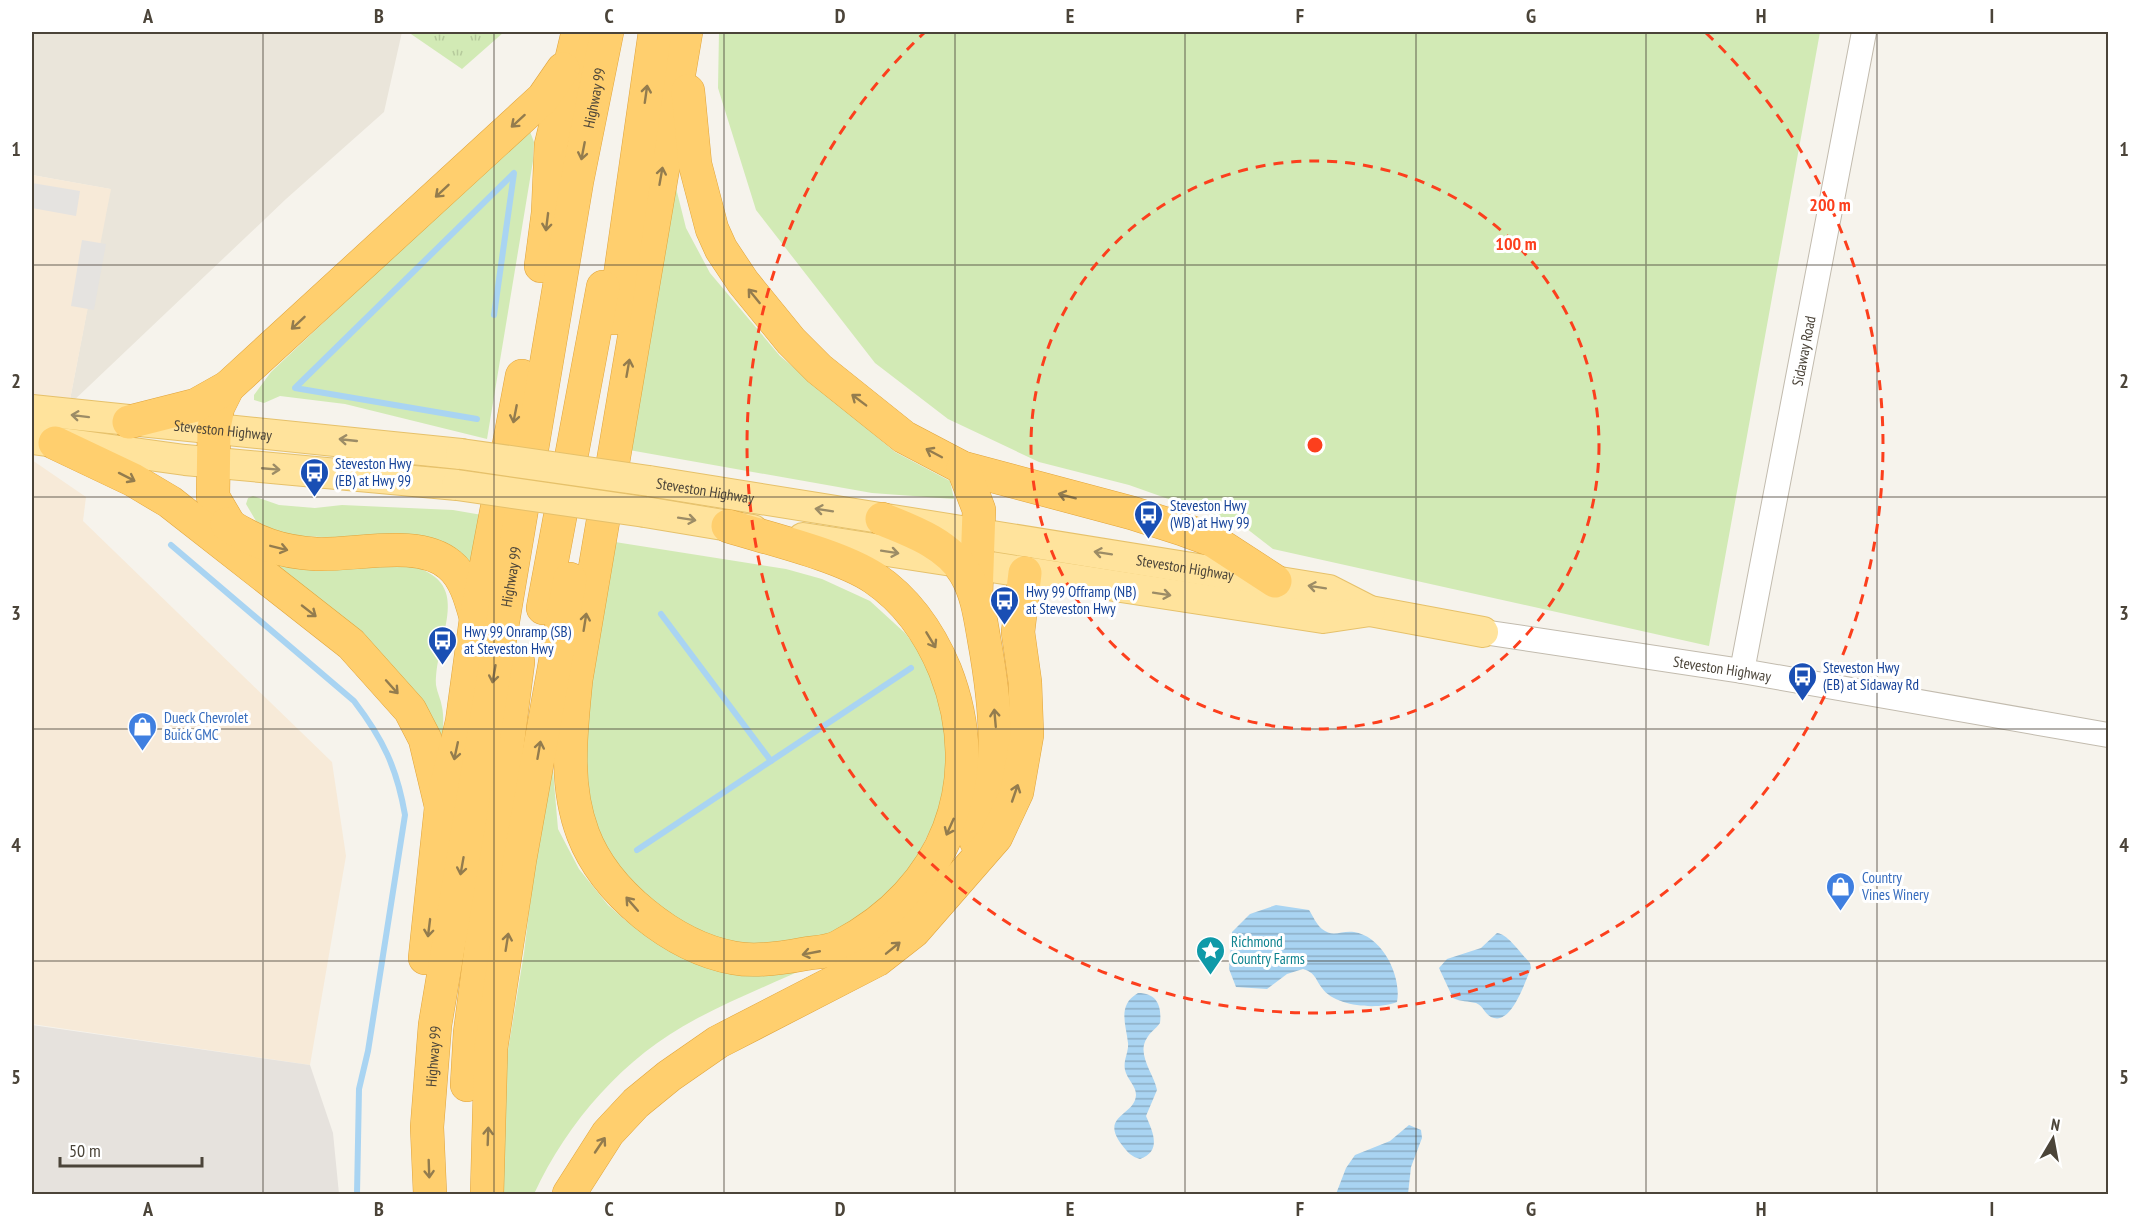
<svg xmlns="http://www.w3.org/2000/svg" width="2140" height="1226" viewBox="0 0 2140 1226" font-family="'PT Sans Narrow',sans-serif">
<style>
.residential{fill:#eae5da}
.commercial{fill:#f7ead8}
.industrial{fill:#e6e2dd}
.grass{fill:#d2eab5}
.park{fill:url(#park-tufts)}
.parking{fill:#e5e3e0}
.water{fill:url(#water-rules)}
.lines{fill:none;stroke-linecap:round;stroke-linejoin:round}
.stream{stroke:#a9d4f2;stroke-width:6}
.minor-casing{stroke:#c2bbae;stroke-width:26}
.major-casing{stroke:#e6c16a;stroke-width:32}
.highway-casing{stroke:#e0a43c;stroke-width:34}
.minor{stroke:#fff;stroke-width:24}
.major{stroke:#ffe39c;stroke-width:30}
.highway{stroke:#ffcf6e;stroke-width:33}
.major-bridge-casing{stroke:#e6c16a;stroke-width:32;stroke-linecap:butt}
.major-bridge{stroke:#ffe39c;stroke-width:30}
.oneway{stroke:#937c4e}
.oneway2{stroke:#9c8c66}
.grid{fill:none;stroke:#4b4439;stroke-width:1.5;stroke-opacity:0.55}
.ring{fill:none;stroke:#fc3f1d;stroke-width:3;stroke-dasharray:10 8}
.labels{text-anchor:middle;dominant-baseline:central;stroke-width:6;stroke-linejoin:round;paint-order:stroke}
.street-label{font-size:15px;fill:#4b4439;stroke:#fff}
.transit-label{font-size:15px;fill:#164399;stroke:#fff;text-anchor:start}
.shop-label{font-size:15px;fill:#366cbe;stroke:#fff;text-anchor:start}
.culture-label{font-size:15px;fill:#0d838f;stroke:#fff;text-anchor:start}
.centre{fill:#fc3f1d;stroke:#fff;stroke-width:3}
.ring-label{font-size:18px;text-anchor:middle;font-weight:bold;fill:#fc3f1d;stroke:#fff;stroke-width:6;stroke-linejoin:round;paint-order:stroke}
.neatline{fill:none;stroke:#4b4439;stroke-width:2}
.grid-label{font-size:20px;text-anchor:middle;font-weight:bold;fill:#4b4439}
</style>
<defs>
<pattern id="park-tufts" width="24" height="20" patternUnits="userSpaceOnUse" patternTransform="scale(1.5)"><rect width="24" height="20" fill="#d2eab5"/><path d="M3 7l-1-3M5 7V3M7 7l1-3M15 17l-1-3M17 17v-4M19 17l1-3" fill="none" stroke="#b6ca9c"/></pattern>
<pattern id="water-rules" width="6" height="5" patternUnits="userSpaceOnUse" patternTransform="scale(1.5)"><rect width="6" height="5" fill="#a9d4f2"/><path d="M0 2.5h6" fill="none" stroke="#8caec5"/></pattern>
</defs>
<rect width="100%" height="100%" fill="#f6f3ec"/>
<!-- residential -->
<path class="residential" d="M32,32H402L384,112L286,199L69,405L110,189L32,175Z"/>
<!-- commercial -->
<g class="commercial">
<path d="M32,175L111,189L69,405L32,399Z"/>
<path d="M32,460L86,497L83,521L332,762L346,856L310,1065L32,1024Z"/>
</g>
<!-- industrial -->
<path class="industrial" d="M32,1025L310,1065L333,1133L339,1194H32Z"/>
<!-- grass -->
<g class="grass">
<path d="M719,32H1820L1709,646L1273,549L1242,525L1129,485L1039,462L948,419L875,363L756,210L718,88Z"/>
<path d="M529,129L534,142L533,161L487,439L345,404L280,396L264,403L254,400V395L271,372Z"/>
<path d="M673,176L686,228L710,273L780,356L895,452L950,481L954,499L872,493L629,450Z"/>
<path d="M253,496L279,505L315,508L342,505L453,510L482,515L471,567L349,538L295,536L278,532L256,521L246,504L248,498Z"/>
<path d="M615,542L786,569L822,579L870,601L905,633L934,670L943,694L950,790L909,873L858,919L815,940L751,946L689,931L606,860L576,775Z"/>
<path d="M268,563L404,564C479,580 435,634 436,685C437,692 441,700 442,707C444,716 443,726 443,735L439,734Z"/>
<path d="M550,736L558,829L579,869L608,905L625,920L663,945L817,963C777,982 735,998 696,1019C624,1057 568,1121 534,1194H502L499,1105L524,953Z"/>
</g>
<!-- park -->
<path class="park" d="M408,32H504L462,69Z"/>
<!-- parking -->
<g class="parking">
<path d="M32,183L80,191L76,216L32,208Z"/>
<path d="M82,240L106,244L94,310L71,306Z"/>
</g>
<!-- water -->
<g class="water">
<path d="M1276,905L1309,910C1313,916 1316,924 1322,929C1333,938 1342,930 1354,932C1382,936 1402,976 1397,1002C1378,1010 1335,1007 1322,988C1315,979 1316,973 1303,969L1287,974L1267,989L1236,987L1229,969L1232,932L1250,914Z"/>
<path d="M1497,933C1508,934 1521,954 1530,963L1531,968C1525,982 1512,1023 1494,1018C1485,1016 1484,1006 1476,1003C1468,1001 1461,1002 1453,998L1439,968L1447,959L1481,948Z"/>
<path d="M1138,993C1157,993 1162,1006 1160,1023C1156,1029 1150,1032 1147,1038C1136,1054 1154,1074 1157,1090L1146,1116C1153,1132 1162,1151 1140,1159C1132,1157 1127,1152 1122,1145C1099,1115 1135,1116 1136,1095C1136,1086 1127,1079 1125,1070C1123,1060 1129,1052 1128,1043C1126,1024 1117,1005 1138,993Z"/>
<path d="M1409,1125L1421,1130L1422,1138L1411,1167L1408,1194H1336L1346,1168L1355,1155L1390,1141Z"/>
</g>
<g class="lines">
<!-- stream -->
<g class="stream">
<path d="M477,419L295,388L514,173L494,315"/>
<path d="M171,545L354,701C383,739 397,768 405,815L368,1051L359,1089L357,1194"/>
<path d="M661,614L771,761"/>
<path d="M637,850L911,668"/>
</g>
<defs>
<g id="minor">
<path id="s1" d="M1483,632L1742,671L2108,735"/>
<path id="s2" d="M1742,671L1864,32"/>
</g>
<g id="major">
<path id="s3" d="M32,410L461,454"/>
<path d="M32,439L185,460L457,485"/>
<path id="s4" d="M649,481L1329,590L1370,611L1483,632"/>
<path d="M645,512L753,530"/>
<path d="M803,538L1323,618L1370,611"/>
</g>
<g id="highway">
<path d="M686,32L576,680C571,732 564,784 583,834C605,892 673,947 734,958C755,962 783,958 804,954C815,952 830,952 840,946C946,891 989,782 945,670C930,634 908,601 874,578C839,555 770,539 728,526"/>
<path d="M688,91L695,164L712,229L721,249L743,282L791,341L819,369L904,437L963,468L1132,513L1182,529L1212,540L1275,581"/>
<path d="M541,266L548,213L551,145L578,32"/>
<path d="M614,318L655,32"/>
<path d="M228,387L218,407L214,428L213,497L240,543"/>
<path d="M129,422L196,405L228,387L543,98L563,69"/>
<path d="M55,443L133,480L170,502L351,644L410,710L425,739L441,806"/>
<path d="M963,468L979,510L976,597"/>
<path d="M882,519C912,531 948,544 965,573C977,593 980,616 984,639C996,705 1004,778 976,841"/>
<path d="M227,524C257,543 280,552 316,554C355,556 419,538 450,565C465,577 471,600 476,618"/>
<path d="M543,608L603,287"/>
<path d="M425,958L441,808L462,722L476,619L522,376"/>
<path d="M467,1085L470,1033L518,662"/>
<path id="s5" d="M430,1194L427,1127L435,1025L577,181L607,32"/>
<path d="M487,1194L491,1048L520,859L570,579"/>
<path d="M569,1194L608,1133L636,1103L669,1076L718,1042L877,960L914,931L996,837L1017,792L1027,735L1025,682L1018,632L1025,573"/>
</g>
</defs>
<!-- minor casing -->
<use href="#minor" class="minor-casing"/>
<!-- major casing -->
<use href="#major" class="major-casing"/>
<!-- highway casing -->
<use href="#highway" class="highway-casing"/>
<!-- minor -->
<use href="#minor" class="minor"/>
<!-- major -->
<use href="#major" class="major"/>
<!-- highway -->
<use href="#highway" class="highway"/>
<defs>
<g id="major-bridge">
<path d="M461,454L649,481"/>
<path d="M457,485L645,512"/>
</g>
</defs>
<!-- major-bridge casing -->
<use href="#major-bridge" class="major-bridge-casing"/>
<!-- major-bridge -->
<use href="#major-bridge" class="major-bridge"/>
</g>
<!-- one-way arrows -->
<defs><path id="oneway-shaft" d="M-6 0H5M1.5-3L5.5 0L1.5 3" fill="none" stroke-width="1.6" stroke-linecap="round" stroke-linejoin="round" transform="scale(1.5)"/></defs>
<g class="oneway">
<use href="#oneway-shaft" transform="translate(646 94) rotate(-82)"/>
<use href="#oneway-shaft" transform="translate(518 121) rotate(138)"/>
<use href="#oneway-shaft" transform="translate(583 151) rotate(101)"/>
<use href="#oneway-shaft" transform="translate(661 176) rotate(-80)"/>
<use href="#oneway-shaft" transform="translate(442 191) rotate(137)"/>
<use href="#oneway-shaft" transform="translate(547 222) rotate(97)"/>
<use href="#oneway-shaft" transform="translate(754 296) rotate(-129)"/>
<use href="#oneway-shaft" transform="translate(298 323) rotate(137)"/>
<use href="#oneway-shaft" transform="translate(628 368) rotate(-80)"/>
<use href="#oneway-shaft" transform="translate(859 400) rotate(-143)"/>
<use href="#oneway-shaft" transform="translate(515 414) rotate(101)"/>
<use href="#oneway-shaft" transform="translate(934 453) rotate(-152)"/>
<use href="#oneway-shaft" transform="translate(127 477) rotate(27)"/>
<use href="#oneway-shaft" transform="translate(1067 496) rotate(-165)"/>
<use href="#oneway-shaft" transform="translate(279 548) rotate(14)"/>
<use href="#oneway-shaft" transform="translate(309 611) rotate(38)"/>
<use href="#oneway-shaft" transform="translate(585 622) rotate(-81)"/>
<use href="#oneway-shaft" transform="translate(931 640) rotate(59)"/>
<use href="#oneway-shaft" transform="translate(494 674) rotate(100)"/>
<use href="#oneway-shaft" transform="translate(392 687) rotate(48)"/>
<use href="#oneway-shaft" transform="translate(995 718) rotate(-95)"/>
<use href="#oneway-shaft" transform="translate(539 750) rotate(-80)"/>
<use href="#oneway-shaft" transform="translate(456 751) rotate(102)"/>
<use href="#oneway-shaft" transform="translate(1015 793) rotate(-71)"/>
<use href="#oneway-shaft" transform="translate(950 827) rotate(114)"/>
<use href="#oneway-shaft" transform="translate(462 866) rotate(100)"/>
<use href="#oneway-shaft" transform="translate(632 904) rotate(-131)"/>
<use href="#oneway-shaft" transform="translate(429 928) rotate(97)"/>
<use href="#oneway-shaft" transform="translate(507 942) rotate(-81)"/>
<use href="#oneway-shaft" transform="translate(893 948) rotate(-39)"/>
<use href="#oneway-shaft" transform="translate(811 953) rotate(169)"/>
<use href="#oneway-shaft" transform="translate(488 1136) rotate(-88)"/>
<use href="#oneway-shaft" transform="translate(600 1145) rotate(-56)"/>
<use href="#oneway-shaft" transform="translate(429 1169) rotate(88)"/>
</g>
<g class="oneway2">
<use href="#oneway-shaft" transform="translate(80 416) rotate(-173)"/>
<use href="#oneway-shaft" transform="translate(348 440) rotate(-174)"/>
<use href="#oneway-shaft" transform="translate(271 469) rotate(5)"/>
<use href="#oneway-shaft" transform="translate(824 510) rotate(-171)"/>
<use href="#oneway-shaft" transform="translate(687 519) rotate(9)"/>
<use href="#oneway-shaft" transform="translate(890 552) rotate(9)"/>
<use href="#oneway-shaft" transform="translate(1103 553) rotate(-171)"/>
<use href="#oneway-shaft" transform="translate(1317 587) rotate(-171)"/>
<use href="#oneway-shaft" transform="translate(1162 594) rotate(9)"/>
</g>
<!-- grid -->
<path class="grid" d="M263,32V1194M494,32V1194M724,32V1194M955,32V1194M1185,32V1194M1416,32V1194M1646,32V1194M1877,32V1194M32,265H2108M32,497H2108M32,729H2108M32,961H2108"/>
<!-- distance rings -->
<g class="ring">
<circle cx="1315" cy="445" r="284"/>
<path d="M1706 33A568 568 0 1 1 924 33"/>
</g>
<!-- icons -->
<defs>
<symbol id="bus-pin" viewBox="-11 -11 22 30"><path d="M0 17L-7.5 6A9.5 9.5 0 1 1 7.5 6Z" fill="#1a4fb4" stroke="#fff"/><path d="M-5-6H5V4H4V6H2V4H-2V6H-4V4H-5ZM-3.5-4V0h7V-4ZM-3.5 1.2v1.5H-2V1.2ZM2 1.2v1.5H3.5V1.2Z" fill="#fff"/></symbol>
<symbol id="shop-pin" viewBox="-11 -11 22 30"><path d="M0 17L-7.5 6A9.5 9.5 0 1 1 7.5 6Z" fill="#3f7fe0" stroke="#fff"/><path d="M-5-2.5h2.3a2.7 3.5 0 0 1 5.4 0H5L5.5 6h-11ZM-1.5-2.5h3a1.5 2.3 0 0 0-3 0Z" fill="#fff"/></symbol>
<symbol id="sight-pin" viewBox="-11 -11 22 30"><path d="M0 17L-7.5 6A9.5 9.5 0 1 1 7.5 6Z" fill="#0f9aa8" stroke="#fff"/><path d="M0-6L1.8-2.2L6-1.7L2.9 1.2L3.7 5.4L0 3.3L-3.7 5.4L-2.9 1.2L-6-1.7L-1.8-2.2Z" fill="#fff"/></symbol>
</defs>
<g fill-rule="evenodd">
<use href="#bus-pin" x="298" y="456" width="33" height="45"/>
<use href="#bus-pin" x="1132" y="498" width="33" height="45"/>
<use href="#bus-pin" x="988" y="584" width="33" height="45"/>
<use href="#bus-pin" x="426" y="624" width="33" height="45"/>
<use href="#bus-pin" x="1786" y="660" width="33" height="45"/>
<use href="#shop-pin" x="126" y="710" width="33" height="45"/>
<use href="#shop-pin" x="1824" y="870" width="33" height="45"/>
<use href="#sight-pin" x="1194" y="934" width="33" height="45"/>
</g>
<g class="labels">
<!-- street labels -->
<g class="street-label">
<text stroke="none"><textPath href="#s5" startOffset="1110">Highway 99</textPath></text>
<text stroke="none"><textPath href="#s2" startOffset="326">Sidaway Road</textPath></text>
<text stroke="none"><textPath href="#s3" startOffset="192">Steveston Highway</textPath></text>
<text stroke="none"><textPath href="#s4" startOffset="57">Steveston Highway</textPath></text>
<text stroke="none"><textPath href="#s4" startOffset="543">Steveston Highway</textPath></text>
<text stroke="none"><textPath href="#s5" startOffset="624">Highway 99</textPath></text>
<text stroke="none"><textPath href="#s1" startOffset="242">Steveston Highway</textPath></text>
<text stroke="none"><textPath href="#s5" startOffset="138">Highway 99</textPath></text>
</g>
<!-- transit labels -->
<g class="transit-label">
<text x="335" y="463">Steveston Hwy<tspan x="335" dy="17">(EB) at Hwy 99</tspan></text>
<text x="1170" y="505">Steveston Hwy<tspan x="1170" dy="17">(WB) at Hwy 99</tspan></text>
<text x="1026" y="591">Hwy 99 Offramp (NB)<tspan x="1026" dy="17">at Steveston Hwy</tspan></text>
<text x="464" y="631">Hwy 99 Onramp (SB)<tspan x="464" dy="17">at Steveston Hwy</tspan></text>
<text x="1823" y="667">Steveston Hwy<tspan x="1823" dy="17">(EB) at Sidaway Rd</tspan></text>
</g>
<!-- shop labels -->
<g class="shop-label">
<text x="164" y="717">Dueck Chevrolet<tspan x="164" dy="17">Buick GMC</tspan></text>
<text x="1862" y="877">Country<tspan x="1862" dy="17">Vines Winery</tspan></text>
</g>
<!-- culture labels -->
<g class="culture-label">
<text x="1231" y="941">Richmond<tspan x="1231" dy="17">Country Farms</tspan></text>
</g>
</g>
<circle cx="1315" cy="445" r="9" class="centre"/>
<g class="ring-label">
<text x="1830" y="211">200 m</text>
<text x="1516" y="250">100 m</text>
</g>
<!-- border -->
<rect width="2140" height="1226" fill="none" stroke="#ffffff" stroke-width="66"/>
<!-- north arrow -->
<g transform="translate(2053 1139) rotate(10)" stroke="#ffffff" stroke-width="4.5" paint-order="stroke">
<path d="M0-4.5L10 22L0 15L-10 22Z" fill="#4b4439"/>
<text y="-9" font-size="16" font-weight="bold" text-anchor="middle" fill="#4b4439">N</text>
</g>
<!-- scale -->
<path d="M60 1157v9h142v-9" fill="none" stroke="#4b4439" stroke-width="3"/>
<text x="69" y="1157" font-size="18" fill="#4b4439" stroke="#ffffff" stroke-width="4.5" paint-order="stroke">50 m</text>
<rect x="33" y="33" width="2074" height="1160" class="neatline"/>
<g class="grid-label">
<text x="148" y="23">A</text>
<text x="379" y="23">B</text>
<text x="609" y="23">C</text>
<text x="840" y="23">D</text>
<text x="1070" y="23">E</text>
<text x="1300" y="23">F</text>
<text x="1531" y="23">G</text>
<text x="1761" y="23">H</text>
<text x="1992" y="23">I</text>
<text x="16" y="156">1</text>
<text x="2124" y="156">1</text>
<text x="16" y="388">2</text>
<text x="2124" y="388">2</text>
<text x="16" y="620">3</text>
<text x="2124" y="620">3</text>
<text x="16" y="852">4</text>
<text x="2124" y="852">4</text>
<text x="16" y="1084">5</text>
<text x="2124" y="1084">5</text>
<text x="148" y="1216">A</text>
<text x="379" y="1216">B</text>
<text x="609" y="1216">C</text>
<text x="840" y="1216">D</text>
<text x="1070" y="1216">E</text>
<text x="1300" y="1216">F</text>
<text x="1531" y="1216">G</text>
<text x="1761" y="1216">H</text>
<text x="1992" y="1216">I</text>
</g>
</svg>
